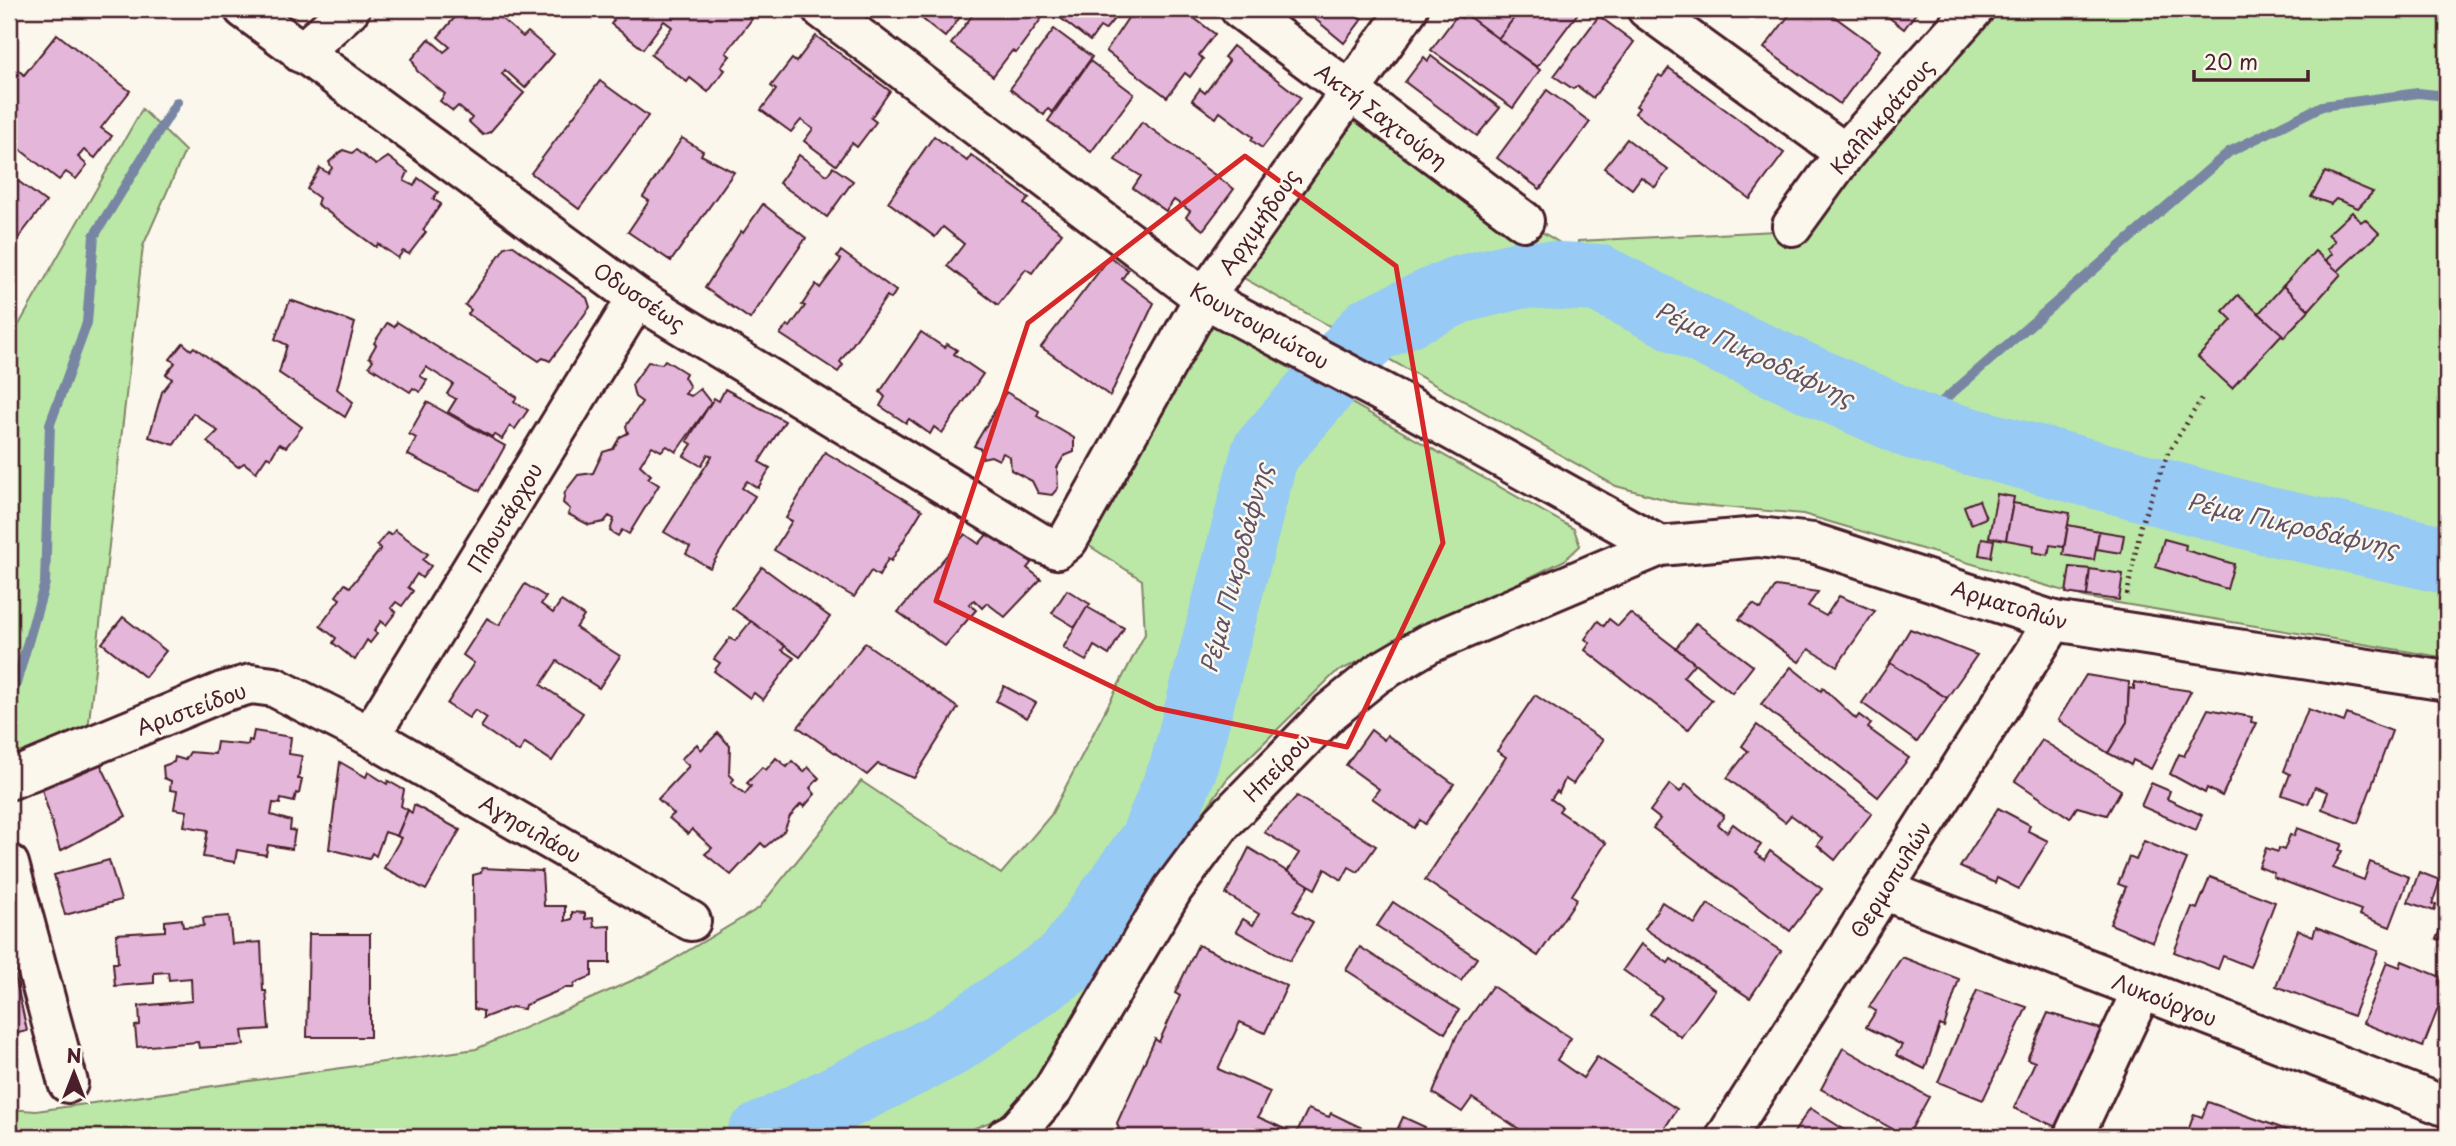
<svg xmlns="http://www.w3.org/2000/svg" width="2456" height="1146" viewBox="0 0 2456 1146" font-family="'Playpen Sans',sans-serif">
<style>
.green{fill:#bbe8a6;stroke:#828468;stroke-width:2}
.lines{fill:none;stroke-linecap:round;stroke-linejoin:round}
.stream{stroke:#7886a4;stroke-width:10}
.river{stroke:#97caf4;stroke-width:68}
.building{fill:#e3b6da;stroke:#4a1f2b;stroke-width:2}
.minor-casing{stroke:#4a1f2b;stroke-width:44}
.path{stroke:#4a1f2b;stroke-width:4.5;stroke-dasharray:2 5;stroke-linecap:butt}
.minor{stroke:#fbf7ec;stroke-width:38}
.marked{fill:none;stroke:#d62828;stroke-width:5;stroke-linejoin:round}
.labels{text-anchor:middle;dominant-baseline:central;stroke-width:5;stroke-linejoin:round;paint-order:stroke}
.street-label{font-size:21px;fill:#4a1f2b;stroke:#fbf7ec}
.water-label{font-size:23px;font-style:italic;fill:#615267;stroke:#fbf7ec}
</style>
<rect width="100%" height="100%" fill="#fbf7ec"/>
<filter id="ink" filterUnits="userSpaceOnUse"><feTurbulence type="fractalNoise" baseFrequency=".0143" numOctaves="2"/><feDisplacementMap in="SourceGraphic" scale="14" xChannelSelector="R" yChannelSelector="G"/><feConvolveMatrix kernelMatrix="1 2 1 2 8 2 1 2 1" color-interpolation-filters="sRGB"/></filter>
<g filter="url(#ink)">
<!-- green -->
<g class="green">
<path d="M1994,9H2447V658L2088,598L1803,514L1678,503L1616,486L1231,271L1350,103L1524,221L1713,336L1717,330L1577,249L1578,241L1776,231L1822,209Z"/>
<path d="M142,109L185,151L143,246L88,730L9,759V342Z"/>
<path d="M1210,323L1574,529L1580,546L1565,560L1335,673L1227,779L1158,878L1042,1080L998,1119L952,1137H9V1109L36,1111L476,1049L654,971L759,908L861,781L1001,874L1051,815L1145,634L1142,580L1088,545Z"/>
</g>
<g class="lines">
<!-- stream -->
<g class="stream">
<path d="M1914,426L2229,152L2322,106L2418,93L2447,96"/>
<path d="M9,693L15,687L45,583L50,424L87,323L94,236L177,102"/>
</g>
<!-- river -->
<path class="river" d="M760,1137L946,1045L1068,961L1153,841L1183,769L1265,453L1371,330L1458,290L1523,274L1598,278L1713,336L1914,426L2264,520L2447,560"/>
</g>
<!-- building -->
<g class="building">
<path d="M462,9H479L484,13L490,9L523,37L528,32L554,54L525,88L505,70L502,74L524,93L490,132L483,135L469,122L472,118L458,106L453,111L440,101L445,94L417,71L412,59L429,39L444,52L450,47L438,37Z"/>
<path d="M598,9H738L752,19L726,53L730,56L721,67L725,70L708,92L690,78L687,82L651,55L672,27L664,21L643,49L611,24L614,20Z"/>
<path d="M910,9H966L945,37Z"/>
<path d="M977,9H1035L1044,15L1016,53L1012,51L993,76L951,44Z"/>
<path d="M1049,9H1122L1105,30L1100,27L1090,41Z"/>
<path d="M1134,9H1182L1215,34L1199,55L1203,59L1190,77L1185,73L1167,97L1106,51Z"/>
<path d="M1303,9H1363L1358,15L1362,19L1344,43Z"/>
<path d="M1465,9H1521L1498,39L1465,14L1467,11Z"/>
<path d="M1521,9H1581L1537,67L1498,39Z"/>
<path d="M1794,9H1824L1880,50L1840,104L1764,48Z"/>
<path d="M1878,9H1919L1904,29Z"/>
<path d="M1465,14L1540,70L1513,108L1431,50L1457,15L1462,18Z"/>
<path d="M1599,16L1634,42L1593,98L1577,86L1573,89L1554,76Z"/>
<path d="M1054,29L1092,57L1052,112L1048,109L1044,115L1010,89Z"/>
<path d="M57,34L130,91L101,128L112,136L95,158L84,150L78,157L87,165L76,179L66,172L59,180L9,141V62L24,75Z"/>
<path d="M816,36L890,91L871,118L876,122L857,147L852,143L836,165L804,141L813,129L801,120L791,132L761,110L776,90L771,86L792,59L796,62Z"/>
<path d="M1233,46L1301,98L1262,148L1251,140L1253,137L1220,112L1216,118L1192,100L1200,89L1205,93L1229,61L1224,57Z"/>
<path d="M1431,56L1500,108L1477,136L1405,82L1424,57L1428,61Z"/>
<path d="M1090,61L1134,94L1091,152L1048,121Z"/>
<path d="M1669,68L1784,153L1750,199L1635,113L1639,108L1636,106L1659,75L1662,77Z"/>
<path d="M600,81L648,116L579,209L531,173Z"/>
<path d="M1547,90L1590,122L1540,189L1497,158Z"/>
<path d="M1142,122L1234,189L1203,230L1186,217L1190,211L1174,200L1166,211L1133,188L1141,176L1115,160Z"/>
<path d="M934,136L967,161L971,155L1029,198L1024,204L1062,233L1032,273L1026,269L998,305L947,266L964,244L943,227L935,237L888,202Z"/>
<path d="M682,138L703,151L701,155L734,172L671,261L628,232L649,201L643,197Z"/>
<path d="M1627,139L1668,170L1655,187L1641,177L1632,189L1604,168Z"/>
<path d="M343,150L352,153L356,150L376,165L388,157L408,172L404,181L414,186L418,178L438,192L433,199L441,204L423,230L426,232L409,254L403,251L398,258L378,244L376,247L317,204L319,198L307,189L320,168L328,173L332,168L329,162Z"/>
<path d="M799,155L827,175L833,167L853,181L827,217L779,183Z"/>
<path d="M2325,172L2373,192L2358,208L2336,199L2331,204L2311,197Z"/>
<path d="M14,178L46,202L9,250V184Z"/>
<path d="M763,204L806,238L750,319L705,288L741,231L743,233Z"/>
<path d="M2352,212L2361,222L2365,219L2379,233L2337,272L2326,260L2332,254L2327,249L2335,241L2328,234Z"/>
<path d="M512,245L587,298L590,307L550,361L543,358L539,361L468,314L471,310L465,305L505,247Z"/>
<path d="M841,251L896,291L891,299L887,296L840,362L843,365L838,372L780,334L787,325L790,327L805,306L802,305L816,284L820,288L841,260L837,257Z"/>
<path d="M2315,251L2341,274L2309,310L2283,286Z"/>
<path d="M1110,257L1128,270L1122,279L1154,303L1110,396L1041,347Z"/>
<path d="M2283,286L2309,310L2284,337L2259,313Z"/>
<path d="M2238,295L2282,334L2232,388L2198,357L2232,320L2223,311Z"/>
<path d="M290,300L355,323L337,389L353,402L345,417L279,373L287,345L275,339Z"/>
<path d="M397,322L517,397L514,402L528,410L515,429L510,426L502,439L494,434L492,437L448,412L456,399L447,394L453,384L426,367L420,376L427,380L420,392L413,388L410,392L369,366L373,360L369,357L376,345L374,343L387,323L394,327Z"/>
<path d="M921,332L945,348L947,344L957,350L954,354L983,374L942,433L934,427L930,434L909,419L906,423L880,406L885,397L880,392Z"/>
<path d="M183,343L191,350L194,347L302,427L286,447L279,444L271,458L267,456L256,472L244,463L238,467L207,442L218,431L193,413L174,445L149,437L162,392L172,379L166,374L175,363L170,359Z"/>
<path d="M665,360L686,373L684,377L690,387L685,394L691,396L700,389L711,403L676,452L667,446L661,451L652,446L640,465L651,475L648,478L659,485L629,534L622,530L618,536L610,531L614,519L609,516L604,522L589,525L568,514L570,509L563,503L565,492L578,475L593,473L603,452L613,449L620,437L628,433L626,426L642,402L635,397L632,385L648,362L662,364Z"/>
<path d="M725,389L785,421L759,462L770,468L758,488L747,481L742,488L755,496L710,568L686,554L690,547L664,532L712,456L708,454L701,466L684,456L692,444L687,441L714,398L719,401Z"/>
<path d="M1006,392L1039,411L1037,416L1074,438V452L1064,456L1057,468L1058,488L1052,495L1038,493L1032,481L1011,470L1010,457L1003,453L999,460L991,456L982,458L981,449L974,446Z"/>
<path d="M427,402L505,446L480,491L408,455L416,438L409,434Z"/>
<path d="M825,452L922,510L891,561L888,559L879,576L871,571L854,597L774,550L792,521L786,518Z"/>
<path d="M1997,494L2014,497L2006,540L1989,537Z"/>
<path d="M1979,500L1986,518L1971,524L1964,506Z"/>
<path d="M2013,503L2070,513L2064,547L2050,545L2048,555L2033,552L2034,545L2006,540Z"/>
<path d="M2068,525L2099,531L2094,560L2063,555Z"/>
<path d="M395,530L428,554L423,560L431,566L422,578L417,574L408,587L413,591L402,606L396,602L391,608L396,612L386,625L381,621L374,631L377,634L370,643L367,640L355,660L333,643L336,638L320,626L340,599L336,596L345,584L350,587L381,549L377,545L387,533L391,535Z"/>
<path d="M2099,531L2124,535L2121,553L2096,549Z"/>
<path d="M989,532L1032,562L1027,568L1041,579L1005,617L987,603L982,608L974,600L969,604L976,610L945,646L898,612L965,534L979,544Z"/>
<path d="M1982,538L1994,540L1991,557L1979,555Z"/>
<path d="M2164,539L2186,545L2185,550L2234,564L2227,589L2156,567Z"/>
<path d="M762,567L830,617L800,657L732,608Z"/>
<path d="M2070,567L2090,569L2087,596L2066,593Z"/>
<path d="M2090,569L2123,574L2119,600L2087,596Z"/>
<path d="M525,584L546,597L541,604L553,613L561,601L584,616L576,628L620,656L599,688L557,661L541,685L583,713L552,761L525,743L519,752L481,727L487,718L475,710L469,718L447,704L474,663L463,655L487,618L499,625Z"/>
<path d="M1776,586L1818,592L1808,606L1826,616L1839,596L1875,611L1837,666L1809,649L1799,662L1739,619L1753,604L1761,609Z"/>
<path d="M1067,590L1090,604L1075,627L1052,613Z"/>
<path d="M1087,607L1124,628L1109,655L1094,646L1086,661L1063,648Z"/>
<path d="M1630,613L1695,663L1683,677L1712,700L1688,730L1585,650L1590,643L1585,639L1598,621L1604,626L1609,619L1618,626Z"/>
<path d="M123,617L166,651L145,677L102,643Z"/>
<path d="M751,621L785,646L782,650L794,658L763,700L754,693L750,698L714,671L720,663L714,659L730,638L735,641Z"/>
<path d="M1696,623L1753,666L1732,693L1676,648Z"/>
<path d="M1910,629L1977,655L1947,698L1890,663Z"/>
<path d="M865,643L958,708L914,778L878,764L867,775L798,727Z"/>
<path d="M1890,663L1947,698L1917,742L1862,703Z"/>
<path d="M1791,667L1821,691L1823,688L1856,719L1859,715L1871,724L1868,728L1909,758L1878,797L1761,704Z"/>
<path d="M2086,675L2129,682L2127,722L2108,753L2058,720Z"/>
<path d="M2134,682L2191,691L2151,769L2133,760L2131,765L2108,753L2127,722L2129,688L2134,689Z"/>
<path d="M1004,686L1036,703L1027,718L996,701Z"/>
<path d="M1535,695L1603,740L1573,784L1565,779L1559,793L1557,791L1551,799L1562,807L1559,811L1606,843L1572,895L1577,899L1538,956L1425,880L1506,757L1497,751Z"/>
<path d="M2208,709L2252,717L2251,722L2256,723L2222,796L2207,788L2205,793L2170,774L2179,754L2184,756Z"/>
<path d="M2308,709L2344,722L2347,714L2392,731L2358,823L2322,809L2328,792L2315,787L2308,804L2282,795L2290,774L2284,771Z"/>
<path d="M1757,725L1872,813L1835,860L1817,845L1822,838L1791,815L1785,822L1727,778L1748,751L1742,746Z"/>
<path d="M1371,730L1384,740L1387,735L1454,784L1425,824L1420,820L1414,828L1372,798L1379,789L1346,765Z"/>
<path d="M254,731L291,737L289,754L302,756L298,779H302L299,794L296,793L294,802L281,799L280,804L273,803L271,815L291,821L290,830L295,831L292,849L268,845L266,855L237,850L235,862L203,857L208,830L184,826L187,811L174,809L177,791L170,790L171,781L164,778L163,766L174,762L175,757L185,760L190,752L215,754L217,742L248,745L249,740L252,741Z"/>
<path d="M718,733L730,746L729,774L734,779L731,783L745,794L751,786L747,783L762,767L766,770L776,758L787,767L792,761L804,772L808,767L819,778L810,788L815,794L804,807L801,804L790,816L784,831L765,847L761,843L731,875L705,854L712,848L692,829L688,834L669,818L674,814L658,799L689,766L681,759L697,744L701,750Z"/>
<path d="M2446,739H2447V794L2441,793Z"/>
<path d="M2042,740L2121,790L2107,815L2077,807L2070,818L2015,781Z"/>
<path d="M99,761L126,816L60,851L42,789Z"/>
<path d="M340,762L366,777L368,772L387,784L388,781L404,790L401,806L408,810L397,836L385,832L376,856L372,853L369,859L329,849Z"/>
<path d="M2151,783L2170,791L2167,799L2202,815L2196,830L2141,806Z"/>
<path d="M1670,784L1680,792L1686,784L1724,816L1718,825L1727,832L1733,824L1761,845L1755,853L1764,860L1770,851L1822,889L1790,931L1653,828L1660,819L1650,811Z"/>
<path d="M1297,796L1376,846L1358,872L1349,867L1342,880L1325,869L1315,889L1287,872L1299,853L1264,832Z"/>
<path d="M414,805L460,830L426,890L384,868L401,838L397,836L408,810L412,813Z"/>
<path d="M1998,808L2030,825L2028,831L2048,841L2019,889L1997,878L1995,883L1960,867Z"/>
<path d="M2297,828L2342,844L2339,850L2342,851L2333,868L2364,880L2370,862L2409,877L2390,927L2359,915L2361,910L2273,877L2274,873L2259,867L2266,848L2278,852L2279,848L2284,850L2290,835L2294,836Z"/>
<path d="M2144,841L2187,859L2153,942L2110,924L2126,887L2118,884L2129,857L2136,860Z"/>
<path d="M1249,848L1309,885L1293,911L1313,922L1290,961L1236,931L1243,919L1253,925L1259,914L1226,894Z"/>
<path d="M109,860L121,900L65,915L54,875Z"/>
<path d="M482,868L542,871L544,906H565V921L572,919V912L585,913V919L593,918L594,927L610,926V963H592V976L575,983L573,988H565L525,1005L524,1009L512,1007L483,1018V1011L474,1009L473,875L481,873Z"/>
<path d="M2419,872L2440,880L2432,904L2436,905L2434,911L2408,902Z"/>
<path d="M2210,877L2275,902L2250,967L2223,956L2218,969L2174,952L2192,907L2197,909Z"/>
<path d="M1393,902L1477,958L1461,981L1377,926Z"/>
<path d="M1662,902L1695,924L1708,904L1781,951L1750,998L1645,929Z"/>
<path d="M229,916L232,944L261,942L263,991H266L269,1029L242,1031L244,1045L199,1048L198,1042L137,1047L135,1026L140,1025L139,1006L192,1001L191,978L169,980L168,972L154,973V983L115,986L113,963H118L116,934L165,931V921L182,919L183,927L204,926L203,918Z"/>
<path d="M2447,926V948L2440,946L2442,941L2436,939L2441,928L2446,930Z"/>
<path d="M2316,927L2378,951L2353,1016L2276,986L2298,930L2313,936Z"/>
<path d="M309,934H370V1037H307Z"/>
<path d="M1641,944L1668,963L1671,959L1715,990L1681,1037L1650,1014L1662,998L1623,970Z"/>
<path d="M1198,945L1287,986L1265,1033L1240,1022L1218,1069L1270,1092L1258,1117L1296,1134L1308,1109L1329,1117L1331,1113L1362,1128L1358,1137H1132L1120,1132L1117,1123L1155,1039L1159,1042L1180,996L1175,993Z"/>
<path d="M1360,947L1459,1010L1445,1033L1346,970Z"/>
<path d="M1902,957L1959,979L1944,1027L1940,1025L1925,1069L1896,1055L1902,1045L1866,1027L1876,1011L1869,1007Z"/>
<path d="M2402,961L2441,977L2439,982L2447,985V1010L2439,1006L2423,1047L2363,1023L2387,962L2400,967Z"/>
<path d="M15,976L27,1031L9,1035V978Z"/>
<path d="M1492,986L1571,1038L1557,1060L1583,1078L1597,1057L1677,1109L1659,1137H1531L1472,1098L1462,1112L1433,1093L1456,1037Z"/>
<path d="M1977,990L2027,1007L1983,1100L1938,1082Z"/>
<path d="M2048,1013L2104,1030L2063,1130L2014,1108L2035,1062L2027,1059Z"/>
<path d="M1843,1048L1929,1097L1907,1137L1821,1089Z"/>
<path d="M2208,1102L2307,1137H2186L2194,1114L2202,1117Z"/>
<path d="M1810,1108L1856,1137H1791Z"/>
<path d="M1403,1117L1425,1127L1421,1137H1394Z"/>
<path d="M1991,1129L2007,1137H1986Z"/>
</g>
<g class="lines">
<defs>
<g id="minor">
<path d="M244,9L637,298L1039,542L1057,549L1068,540L1204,298L1408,9"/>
<path d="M822,9L1204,298L1410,407L1660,546"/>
<path d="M1240,9L1524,221"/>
<path d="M1647,9L1845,153"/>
<path d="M301,53L350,9"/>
<path d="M1792,226L1845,153L1974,9"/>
<path d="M370,736L637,298"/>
<path d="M9,780L222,692L251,684L274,687L370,736L691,921"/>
<path d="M9,864L68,1083"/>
<path d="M1883,890L2447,1107"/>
<path d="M1006,1137L1017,1131L1053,1090L1173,889L1222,823L1330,712L1377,674L1428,644L1660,546L1758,537L1813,543L2054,621L2447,681"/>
<path d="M1726,1137L2054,621"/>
<path d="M2073,1137L2142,990"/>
</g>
</defs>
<!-- minor casing -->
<use href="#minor" class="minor-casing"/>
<!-- path -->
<path class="path" d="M2127,595L2141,525L2168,453L2202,398"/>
<!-- minor -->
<use href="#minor" class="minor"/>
</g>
</g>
<!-- marked area -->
<path class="marked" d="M1245,156L1396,266L1443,543L1347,747L1156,708L936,601L1028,323Z"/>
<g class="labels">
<!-- street labels -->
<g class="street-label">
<text transform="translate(1382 115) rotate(37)">Ακτή Σαχτούρη</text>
<text transform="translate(1881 116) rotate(-49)">Καλλικράτους</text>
<text transform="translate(1258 221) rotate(-55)">Αρχιμήδους</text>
<text transform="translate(640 296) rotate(34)">Οδυσσέως</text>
<text transform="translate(1260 325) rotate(29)">Κουντουριώτου</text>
<text transform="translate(504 517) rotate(-59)">Πλουτάρχου</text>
<text transform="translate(2010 604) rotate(17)">Αρματολών</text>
<text transform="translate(191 708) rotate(-20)">Αριστείδου</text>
<text transform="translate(1276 767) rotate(-46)">Ηπείρου</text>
<text transform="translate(531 828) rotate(30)">Αγησιλάου</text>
<text transform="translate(1890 879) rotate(-58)">Θερμοπυλών</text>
<text transform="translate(2165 999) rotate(21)">Λυκούργου</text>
</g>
<!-- water labels -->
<g class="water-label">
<text transform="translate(1755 353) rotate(25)">Ρέμα Πικροδάφνης</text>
<text transform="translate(2293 524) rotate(13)">Ρέμα Πικροδάφνης</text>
<text transform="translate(1235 568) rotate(-75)">Ρέμα Πικροδάφνης</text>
</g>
</g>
<!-- margin -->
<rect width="2456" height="1146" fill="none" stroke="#fbf7ec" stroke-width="35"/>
<rect x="18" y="18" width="2421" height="1111" fill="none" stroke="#4a1f2b" stroke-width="2.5" filter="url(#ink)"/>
<!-- north arrow -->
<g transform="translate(74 1073)" stroke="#fbf7ec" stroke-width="5" paint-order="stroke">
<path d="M0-5L12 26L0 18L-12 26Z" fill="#4a1f2b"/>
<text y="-10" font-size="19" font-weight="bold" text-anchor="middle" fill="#4a1f2b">N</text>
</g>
<!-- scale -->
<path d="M2194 70v10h114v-10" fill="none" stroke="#4a1f2b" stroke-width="3.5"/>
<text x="2204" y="70" font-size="21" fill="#4a1f2b" stroke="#fbf7ec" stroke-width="5" paint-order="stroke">20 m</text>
</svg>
